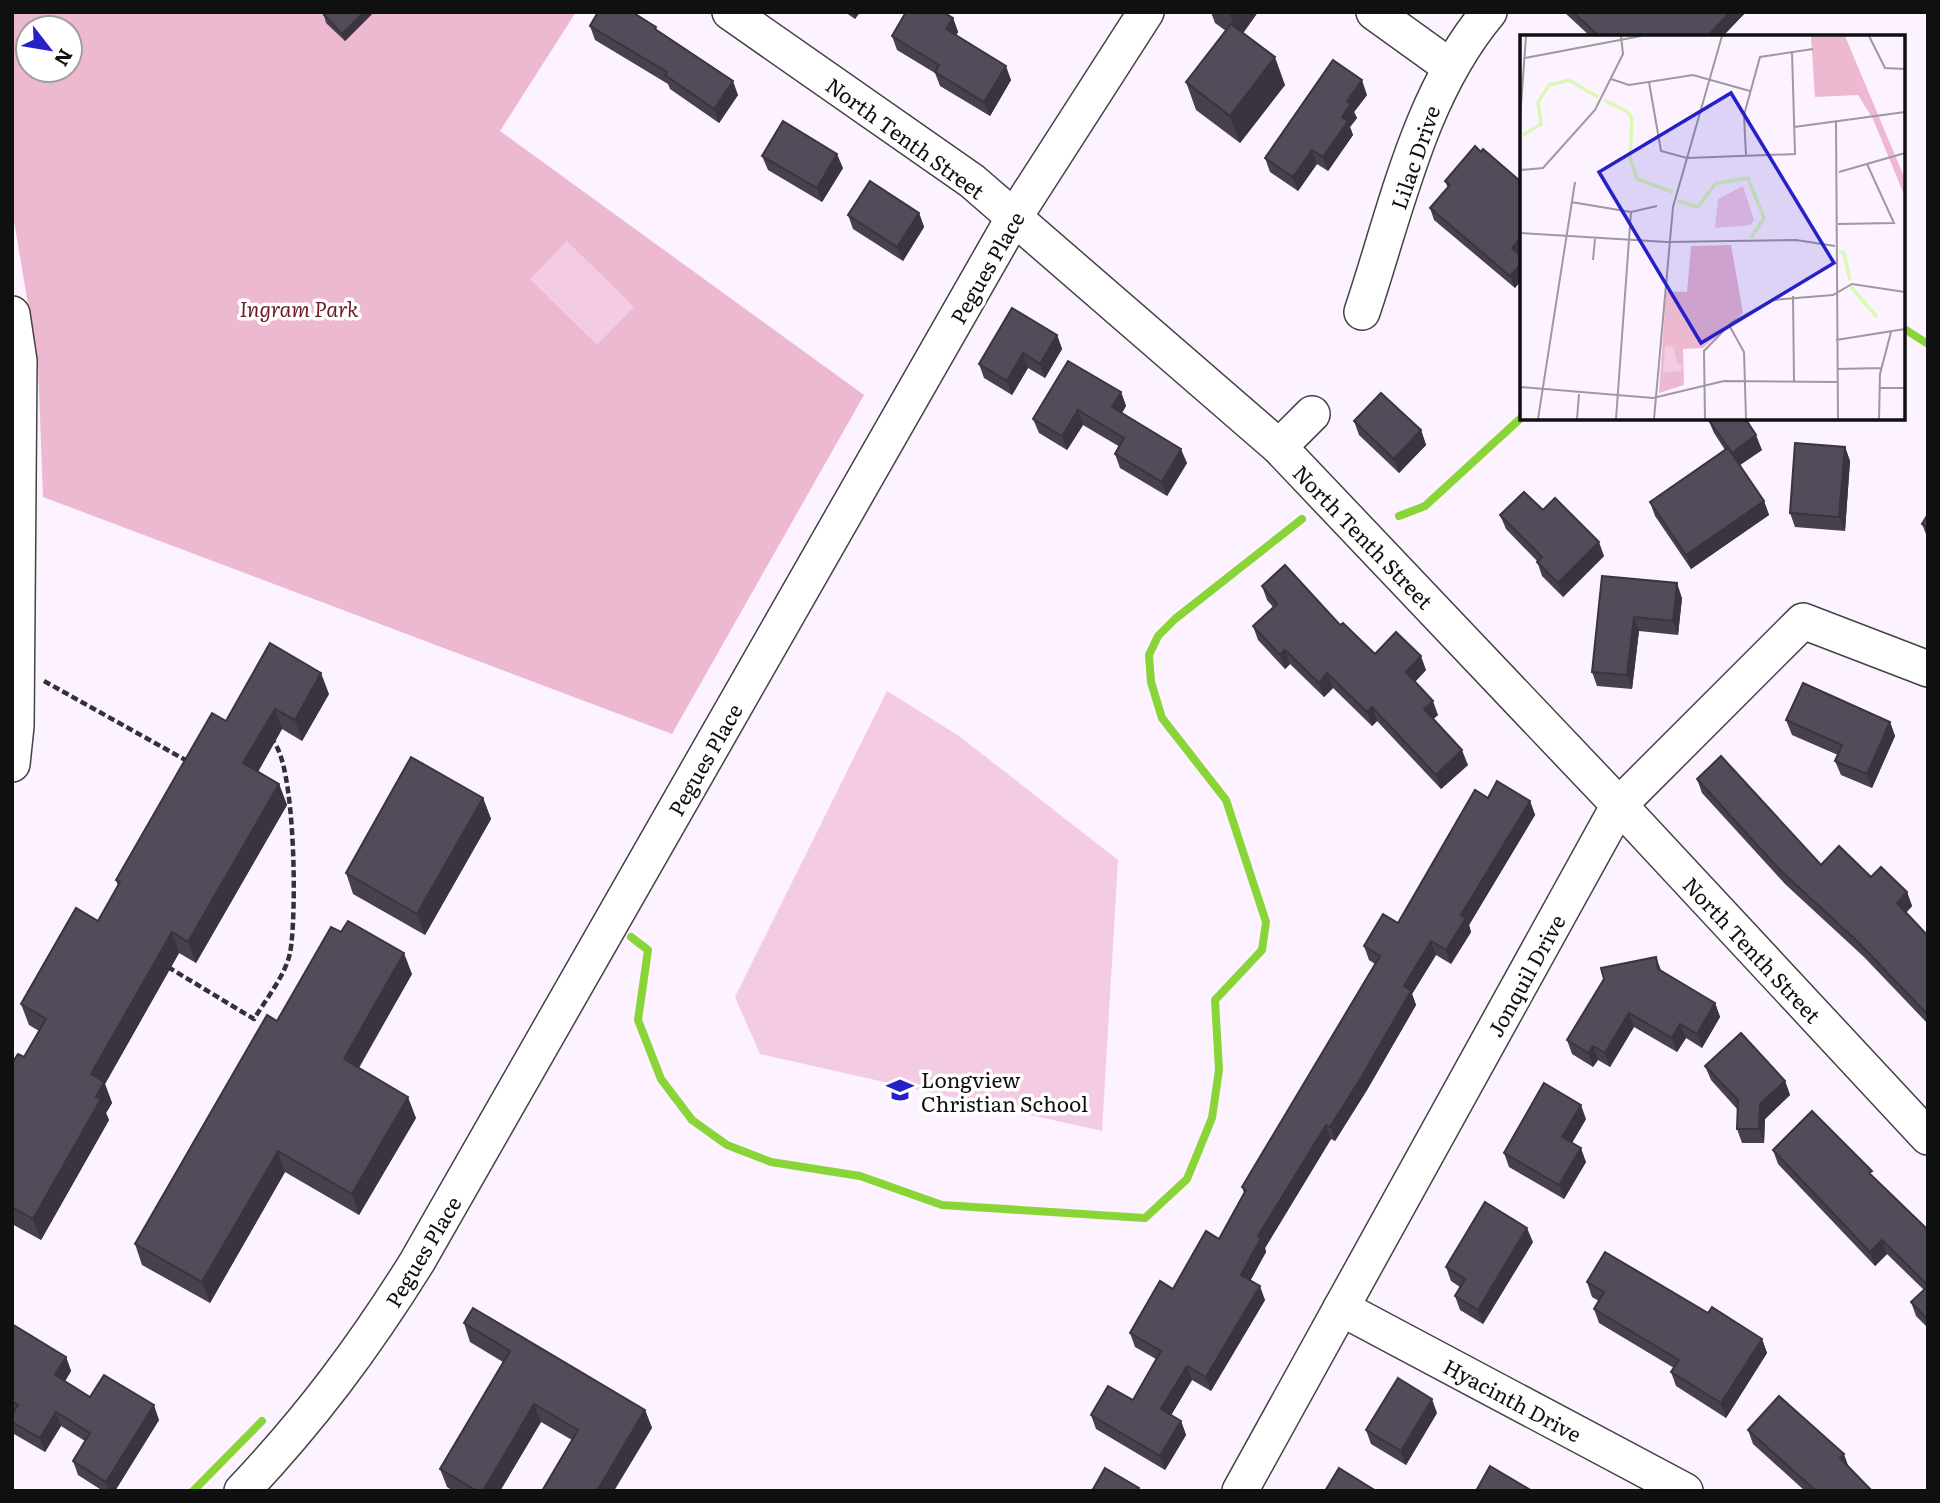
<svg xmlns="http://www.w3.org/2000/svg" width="1940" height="1503" viewBox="0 0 1940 1503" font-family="Literata,serif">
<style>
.green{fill:#ecb9d0;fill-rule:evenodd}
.pitch{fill:#f3cbe2}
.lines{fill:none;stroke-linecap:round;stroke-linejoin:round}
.stream{stroke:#89d437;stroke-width:8}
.minor-casing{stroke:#434343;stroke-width:38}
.path{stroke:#323232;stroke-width:4.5;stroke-dasharray:7 3.5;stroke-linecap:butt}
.minor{stroke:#fff;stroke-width:35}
.wall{fill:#47404d}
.shaded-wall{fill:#39343e}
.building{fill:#524b59;stroke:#39343e;stroke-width:2}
.labels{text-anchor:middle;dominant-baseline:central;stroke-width:7;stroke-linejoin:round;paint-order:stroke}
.street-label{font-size:21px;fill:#101010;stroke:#fff}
.park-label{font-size:21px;font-style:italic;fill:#6c1c26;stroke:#fff}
.poi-label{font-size:21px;fill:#101010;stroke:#fff;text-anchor:start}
.inset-river{fill:none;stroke:#daf9b4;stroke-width:3.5}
.inset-road{fill:none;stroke:#9e989f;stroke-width:2}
.view{fill:#2520c7;fill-opacity:0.15;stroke:#2520c7;stroke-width:3.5}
.inset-edge{fill:none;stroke:#101010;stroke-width:3.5}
</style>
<rect width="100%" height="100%" fill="#fdf2ff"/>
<!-- green -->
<path class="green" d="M12,12H576L500,131L864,395L672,734L43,497L38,364L12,209ZM28,28H70V70H28Z"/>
<!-- pitch -->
<g class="pitch">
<path d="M567,241L634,307L597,345L530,279Z"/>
<path d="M887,691L959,736L1118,860L1102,1131L760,1054L735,997Z"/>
</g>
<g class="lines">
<!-- stream -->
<g class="stream">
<path d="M1903,328L1928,344"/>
<path d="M1399,516L1425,506L1522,417"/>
<path d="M631,937L648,950L638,1020L661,1079L692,1120L727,1145L771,1162L860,1176L942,1205L1145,1218L1187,1179L1212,1118L1219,1070L1215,1000L1262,950L1266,922L1226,800L1162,718L1151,682L1149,655L1158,636L1175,619L1302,519"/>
<path d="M193,1491L262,1421"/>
</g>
<defs>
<g id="minor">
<path d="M730,12L972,181L1279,447L1619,805L1928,1137"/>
<path d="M1374,12L1449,66"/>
<path d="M1362,312C1396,211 1419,95 1489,12"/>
<path d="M12,314L19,361L16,726L12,764"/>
<path d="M1279,447L1312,414"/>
<path d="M1341,1308L1685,1491"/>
<path d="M242,1491C311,1418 364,1347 417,1262L1013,219L1146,12"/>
<path d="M1240,1491L1619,805L1803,621L1928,669"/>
</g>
</defs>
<!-- minor casing -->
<use href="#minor" class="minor-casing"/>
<!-- path -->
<g class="path">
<path d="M44,681L189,762"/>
<path d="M168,967L254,1019C266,999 285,976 290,953C297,918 296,762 272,740"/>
</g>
<!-- minor -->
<use href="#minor" class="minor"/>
</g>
<!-- wall -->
<g class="wall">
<path d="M374,12L345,41L326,23L324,15Z"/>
<path d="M845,12H860L855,19Z"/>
<path d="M1211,12H1258L1243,33L1285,85L1240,143L1196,110L1186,82L1226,31L1215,23Z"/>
<path d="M1564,12H1746L1722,37H1591Z"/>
<path d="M953,18L958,32L956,35L1011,80L990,116L940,86L935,73L897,50L892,36Z"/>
<path d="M590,26L658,31L738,95L719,123L670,89L668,84L595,40Z"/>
<path d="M1367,95L1354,112L1357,118L1350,127L1353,135L1328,171L1317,164L1298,191L1270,172L1265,158Z"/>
<path d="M762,156L843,168L822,202L768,170Z"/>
<path d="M1522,179V253L1520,255L1515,288L1434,220L1430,208L1448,188L1445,181H1520Z"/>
<path d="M919,213L924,227L903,261L853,229L848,215Z"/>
<path d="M1057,335L1062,349L1045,378L1028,368L1012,395L984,378L979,364Z"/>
<path d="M1121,392L1126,406L1122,413L1187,463L1167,496L1120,468L1115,454L1120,447L1083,425L1067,450L1039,433L1033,419Z"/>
<path d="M1708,419L1762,450L1740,465L1764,501L1769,515L1691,569L1655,516L1650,502L1725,450L1714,433Z"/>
<path d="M1354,421L1421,430L1426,445L1399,473L1359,435Z"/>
<path d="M1845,447L1850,461L1845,531L1795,527L1790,513Z"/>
<path d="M1543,510L1604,556L1563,597L1542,576L1537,561L1506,529L1500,515Z"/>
<path d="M1928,514V539L1922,524Z"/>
<path d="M1602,576L1682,598L1678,635L1639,631L1632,689L1597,686L1592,672Z"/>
<path d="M1262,586L1340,625L1375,654L1426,670L1415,682L1438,715L1433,719L1468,765L1441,789L1377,721L1372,726L1333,688L1324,697L1290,664L1285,669L1258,640L1253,626L1273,607L1267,600Z"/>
<path d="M329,694L302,741L282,729L258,772L279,784L287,805L196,963L179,953L105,1084L112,1103L106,1113L109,1120L41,1240L12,1224V1063L24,1057L39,1031L29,1025L21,1004L98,921L118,886L116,880L226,721Z"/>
<path d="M1786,720L1890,722L1895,736L1872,788L1841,775L1835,761L1838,755L1792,735Z"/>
<path d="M1697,779L1821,865L1871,877L1907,892L1912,906L1906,913L1928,936V1024L1864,957L1785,884L1702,793Z"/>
<path d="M483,798L491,819L425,935L353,894L346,873Z"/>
<path d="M1488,798L1530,801L1535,815L1469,925L1471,932L1451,964L1436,955L1412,994L1416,1005L1367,1090L1335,1141L1331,1139L1265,1248L1266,1252L1250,1280L1265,1300L1211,1391L1192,1380L1171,1415L1181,1421L1186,1435L1165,1470L1096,1429L1091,1415L1133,1400L1156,1359L1135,1347L1130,1333L1173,1289L1219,1239L1244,1193L1242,1187L1375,964L1369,960L1364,946L1398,923Z"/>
<path d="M1656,957L1661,970L1715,1003L1720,1017L1702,1048L1686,1038L1677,1052L1634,1027L1610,1067L1598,1060L1593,1067L1572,1054L1567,1040Z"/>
<path d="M412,974L359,1068L416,1118L359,1215L285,1172L210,1303L142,1265L135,1244L277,1021Z"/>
<path d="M1705,1066L1785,1081L1790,1095L1765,1119L1764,1143H1742L1737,1129V1109L1711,1080Z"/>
<path d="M1586,1119L1572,1143L1586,1162L1564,1199L1509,1167L1504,1153Z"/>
<path d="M1773,1150L1874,1177L1928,1230V1328L1916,1316L1911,1302L1924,1290L1887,1254L1875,1266L1778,1164Z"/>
<path d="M1533,1242L1483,1324L1460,1310L1455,1296L1460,1287L1451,1281L1446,1267Z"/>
<path d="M1587,1282L1708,1313L1762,1339L1767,1353L1726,1418L1676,1386L1671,1372L1674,1368L1599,1323L1594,1309L1599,1301L1592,1297Z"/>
<path d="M464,1323L645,1410L652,1428L572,1440L541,1422L500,1491H453L447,1487L440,1469L503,1362L470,1342Z"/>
<path d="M12,1324L66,1357L71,1371L65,1381L90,1397L159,1420L115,1491H103L78,1475L73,1461L85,1441L61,1426L45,1452L14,1434L12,1429Z"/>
<path d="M1437,1413L1406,1465L1371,1444L1366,1430Z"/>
<path d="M1748,1430L1849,1467L1872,1491H1805L1753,1444Z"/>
</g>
<!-- shaded-wall -->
<g class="shaded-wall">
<path d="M364,12H374L345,41L342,34Z"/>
<path d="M853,12H860L855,19Z"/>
<path d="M1229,12H1258L1239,39Z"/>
<path d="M1730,12H1746L1722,37H1707Z"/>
<path d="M953,18L958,32L951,44L946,29Z"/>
<path d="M1275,57L1285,85L1240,143L1230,116Z"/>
<path d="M1006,66L1011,80L990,116L984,102Z"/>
<path d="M1362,80L1367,95L1354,112L1357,118L1350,127L1353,135L1328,171L1323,157L1342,117L1347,101Z"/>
<path d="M733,81L738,95L719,123L714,109Z"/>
<path d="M1312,150L1317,164L1298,191L1293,177Z"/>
<path d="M837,154L843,168L822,202L817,188Z"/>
<path d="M919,213L924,227L903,261L897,247Z"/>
<path d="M1522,236V253L1516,260L1512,248Z"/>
<path d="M1522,263V280L1515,288L1510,276Z"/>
<path d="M1057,335L1062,349L1045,378L1040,364Z"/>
<path d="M1023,353L1028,368L1012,395L1007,381Z"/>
<path d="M1121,392L1126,406L1117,421L1112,407Z"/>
<path d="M1078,410L1083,425L1067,450L1062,436Z"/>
<path d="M1421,430L1426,445L1399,473L1394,459Z"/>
<path d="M1756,435L1762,450L1737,467L1732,453Z"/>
<path d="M1845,447L1850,461L1845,531L1839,517Z"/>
<path d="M1181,449L1187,463L1167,496L1162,482Z"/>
<path d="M1764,501L1769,515L1691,569L1686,555Z"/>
<path d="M1599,542L1604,556L1563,597L1558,583Z"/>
<path d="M1677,583L1682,598L1678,635L1673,621Z"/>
<path d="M1634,617L1639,631L1632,689L1627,675Z"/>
<path d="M1285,650L1290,664L1285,669L1280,655Z"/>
<path d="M1421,656L1426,670L1411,686L1406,672Z"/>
<path d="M321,673L329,694L302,741L295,720Z"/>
<path d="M1327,673L1333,688L1324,697L1319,683Z"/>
<path d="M1433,701L1438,715L1429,723L1424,709Z"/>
<path d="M1372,707L1377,721L1372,726L1367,712Z"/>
<path d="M275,709L282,729L251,784L243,763Z"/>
<path d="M1890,722L1895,736L1872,788L1867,774Z"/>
<path d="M1462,750L1468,765L1441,789L1436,775Z"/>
<path d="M279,784L287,805L196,963L188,942Z"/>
<path d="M483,798L491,819L425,935L417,914Z"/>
<path d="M1530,801L1535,815L1469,925L1471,932L1451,964L1446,950L1461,915Z"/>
<path d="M1907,892L1912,906L1902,917L1897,903Z"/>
<path d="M172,932L179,953L105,1084L112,1103L106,1113L109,1120L41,1240L33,1219L91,1074Z"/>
<path d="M1431,941L1436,955L1412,994L1416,1005L1367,1090L1335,1141L1330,1127L1404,986Z"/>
<path d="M404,953L412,974L351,1080L344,1059Z"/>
<path d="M1715,1003L1720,1017L1702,1048L1697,1034Z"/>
<path d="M1629,1013L1634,1027L1610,1067L1605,1053Z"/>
<path d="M1680,1024L1686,1038L1677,1052L1672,1038Z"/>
<path d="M1593,1046L1598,1060L1593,1067L1588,1053Z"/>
<path d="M1785,1081L1790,1095L1765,1119L1764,1143L1759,1129L1760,1104Z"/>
<path d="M408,1097L416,1118L359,1215L352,1194Z"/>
<path d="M1581,1105L1586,1119L1567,1151L1562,1137Z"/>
<path d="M1326,1125L1331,1139L1265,1248L1266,1252L1246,1289L1241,1275L1258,1236Z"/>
<path d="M1581,1148L1586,1162L1564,1199L1559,1185Z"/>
<path d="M278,1151L285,1172L210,1303L202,1282Z"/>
<path d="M1527,1228L1533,1242L1483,1324L1478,1310Z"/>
<path d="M1882,1240L1887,1254L1875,1266L1870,1252Z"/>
<path d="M1260,1286L1265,1300L1211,1391L1206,1377Z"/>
<path d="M1762,1339L1767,1353L1726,1418L1721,1403Z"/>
<path d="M66,1357L71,1371L60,1390L55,1375Z"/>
<path d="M1187,1366L1192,1380L1166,1424L1161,1409Z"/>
<path d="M1432,1399L1437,1413L1406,1465L1401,1451Z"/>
<path d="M534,1404L541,1422L500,1491H483Z"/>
<path d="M154,1405L159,1420L115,1491H110L106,1482Z"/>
<path d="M645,1410L652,1428L614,1491H597Z"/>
<path d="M56,1412L61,1426L45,1452L40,1438Z"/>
<path d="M1181,1421L1186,1435L1165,1470L1160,1456Z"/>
<path d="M1844,1454L1849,1468L1840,1458Z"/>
</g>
<!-- building -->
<g class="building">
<path d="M327,12H364L342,34L324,15Z"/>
<path d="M598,12H632L656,27L655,29L733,81L714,109L665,75L667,72L590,26Z"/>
<path d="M906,12H943L953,18L946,29L1006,66L984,102L935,72L939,65L892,36Z"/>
<path d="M1573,12H1730L1707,37H1600Z"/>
<path d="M1231,24L1275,57L1230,116L1186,82Z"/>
<path d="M1333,60L1362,80L1347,101L1351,104L1342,117L1348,121L1323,157L1312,150L1293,177L1265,158Z"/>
<path d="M783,121L837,154L817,188L762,156Z"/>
<path d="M1475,146L1481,152L1483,149L1520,181L1522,179V236L1512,248L1522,256V263L1510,276L1430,208L1450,185L1445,181Z"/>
<path d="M870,181L919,213L897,247L848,215Z"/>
<path d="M1012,308L1057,335L1040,364L1023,353L1007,381L979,364Z"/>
<path d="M1068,361L1121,392L1112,407L1181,449L1162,482L1115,454L1124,438L1078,410L1062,436L1033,419Z"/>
<path d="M1381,393L1421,430L1394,459L1354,421Z"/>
<path d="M1745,418L1756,435L1732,453L1708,419Z"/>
<path d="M1795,443L1845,447L1839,517L1790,513Z"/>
<path d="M1728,448L1764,501L1686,555L1650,502Z"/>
<path d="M1524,492L1543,510L1555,498L1599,542L1558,583L1537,562L1542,557L1500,515Z"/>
<path d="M1928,514V528L1922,524Z"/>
<path d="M1285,565L1340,625L1343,623L1375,654L1396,632L1421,656L1406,672L1433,701L1424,709L1462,750L1436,775L1372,707L1367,712L1327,673L1319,683L1285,650L1280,655L1253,626L1277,604L1262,586Z"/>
<path d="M1602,576L1677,583L1673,621L1634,617L1627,675L1592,672Z"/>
<path d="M270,643L321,673L295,720L275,709L243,763L279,784L188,942L172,932L91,1074L104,1082L96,1097L101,1099L33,1219L12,1207V1063L18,1054L24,1057L46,1019L21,1004L76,908L98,921L120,882L116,880L212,713L226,721Z"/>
<path d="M1803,683L1890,722L1867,774L1835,761L1842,745L1786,720Z"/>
<path d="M1721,756L1821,865L1839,846L1871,877L1881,867L1907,892L1897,903L1928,936V1015L1859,943L1780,870L1697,779Z"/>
<path d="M411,757L483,798L417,914L346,873Z"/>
<path d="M1497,781L1530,801L1461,915L1466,918L1446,950L1431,941L1404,986L1411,991L1362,1076L1330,1127L1326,1125L1258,1236L1261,1238L1241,1275L1260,1286L1206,1377L1187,1366L1161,1409L1181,1421L1160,1456L1091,1415L1108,1386L1133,1400L1161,1351L1130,1333L1160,1281L1173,1289L1206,1231L1219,1239L1246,1190L1242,1187L1380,956L1364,946L1383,914L1398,923L1475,790L1488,798Z"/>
<path d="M348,921L404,953L344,1059L408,1097L352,1194L278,1151L202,1282L135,1244L267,1015L277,1021L331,927L341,932Z"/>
<path d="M1656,957L1658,969L1715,1003L1697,1034L1680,1024L1672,1038L1629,1013L1605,1053L1593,1046L1588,1053L1567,1040L1604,979L1601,968Z"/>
<path d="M1741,1033L1785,1081L1760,1104L1759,1129H1737L1738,1100L1705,1066Z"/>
<path d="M1544,1083L1581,1105L1562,1137L1581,1148L1559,1185L1504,1153Z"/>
<path d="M1812,1111L1872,1171L1869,1173L1928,1230V1285L1882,1240L1870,1252L1773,1150Z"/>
<path d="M1485,1202L1527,1228L1478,1310L1455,1296L1465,1279L1446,1267Z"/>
<path d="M1605,1252L1708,1313L1712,1307L1762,1339L1721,1403L1671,1372L1679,1360L1594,1309L1604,1292L1587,1282Z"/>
<path d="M1928,1286V1320L1911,1302Z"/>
<path d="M473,1308L645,1410L597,1491H542L578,1430L534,1404L483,1491H477L440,1469L510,1351L464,1323Z"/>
<path d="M12,1324L66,1357L55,1375L90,1397L104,1375L154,1405L106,1482L73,1461L90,1433L56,1412L40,1438L12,1422V1414L18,1405L12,1401Z"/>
<path d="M1398,1378L1432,1399L1401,1451L1366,1430Z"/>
<path d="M1779,1396L1844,1454L1840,1458L1872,1491H1816L1748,1430Z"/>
<path d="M1490,1466L1532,1491H1476Z"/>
<path d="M1105,1468L1139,1488L1137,1491H1092Z"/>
<path d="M1339,1468L1376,1491H1325Z"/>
</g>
<!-- icons -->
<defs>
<symbol id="school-bare" viewBox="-9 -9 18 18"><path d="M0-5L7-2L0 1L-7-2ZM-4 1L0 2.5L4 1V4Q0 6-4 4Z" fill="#2520c7" stroke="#fff" stroke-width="2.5" paint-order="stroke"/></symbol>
</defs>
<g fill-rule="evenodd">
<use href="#school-bare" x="881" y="1071" width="38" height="38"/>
</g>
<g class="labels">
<!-- street labels -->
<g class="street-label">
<text transform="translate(906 137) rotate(36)">North Tenth Street</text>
<text transform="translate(1414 157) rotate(-71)">Lilac Drive</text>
<text transform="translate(986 267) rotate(-60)">Pegues Place</text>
<text transform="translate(1364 536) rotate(46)">North Tenth Street</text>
<text transform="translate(704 759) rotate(-60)">Pegues Place</text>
<text transform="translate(1753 949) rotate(47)">North Tenth Street</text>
<text transform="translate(1525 975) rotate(-61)">Jonquil Drive</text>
<text transform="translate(422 1251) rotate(-59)">Pegues Place</text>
<text transform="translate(1513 1399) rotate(28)">Hyacinth Drive</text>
</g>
<!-- park labels -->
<g class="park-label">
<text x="299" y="307">Ingram Park</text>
</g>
<!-- poi labels -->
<g class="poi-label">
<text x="921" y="1078">Longview<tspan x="921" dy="24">Christian School</tspan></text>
</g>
</g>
<!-- overview -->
<g transform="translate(1520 35)">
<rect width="385" height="385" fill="#fdf2ff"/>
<path d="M291,1H325L385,144V162L353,84L338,60L295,62ZM211,210L223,278L183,313L163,314L164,350L139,358L146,256L167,257L171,211Z" fill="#ecb9d0"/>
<path d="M223,151L234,185L230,190L195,193L198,164ZM145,311L154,312L157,328L163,330L160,336L143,338Z" fill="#f3cbe2"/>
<path class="inset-river" d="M84,65L108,77L112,84L110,123L117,144L153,157M3,100L21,89L18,67L29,50L49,45L78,62M158,166L178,172L196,148L228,143L244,183L231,203M319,216L324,218L330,245M331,252L357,282"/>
<path class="inset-road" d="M349,1L365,33L385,34M5,23L121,1M91,44L109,50L173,40L230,56M129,47L141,116L167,123L275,119L272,17M0,84L6,1M316,86L318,384M274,92L385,77M226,121L224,80L240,22L293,14M0,135L23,133L75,75L103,19L101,1M319,137L385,118M51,167L111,177L137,171M318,189L374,188L347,129M0,198L147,207L276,205L315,211M73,225L75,204M273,261L274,346M209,290L224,317L226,384M316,305L385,294M317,334L361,333M0,352L133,363L204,346L317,347M359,353H385M18,384L55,147M57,384L59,359M96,384L111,177M134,384L153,172L202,1M185,384L184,316L212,287L253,265L313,260L332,249L385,257M359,384L360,339L371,297"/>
<path class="view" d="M211,58L314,228L181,308L79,137Z"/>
<rect width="385" height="385" class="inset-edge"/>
</g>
<!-- border -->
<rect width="1940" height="1503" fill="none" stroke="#101010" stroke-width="28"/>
<!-- north arrow -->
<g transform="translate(49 49) rotate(121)"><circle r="33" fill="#ffffff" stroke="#9f9f9f" stroke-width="2"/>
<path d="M0-5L12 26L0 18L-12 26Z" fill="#2520c7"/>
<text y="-10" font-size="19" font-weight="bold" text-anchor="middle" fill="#101010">N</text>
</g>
</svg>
